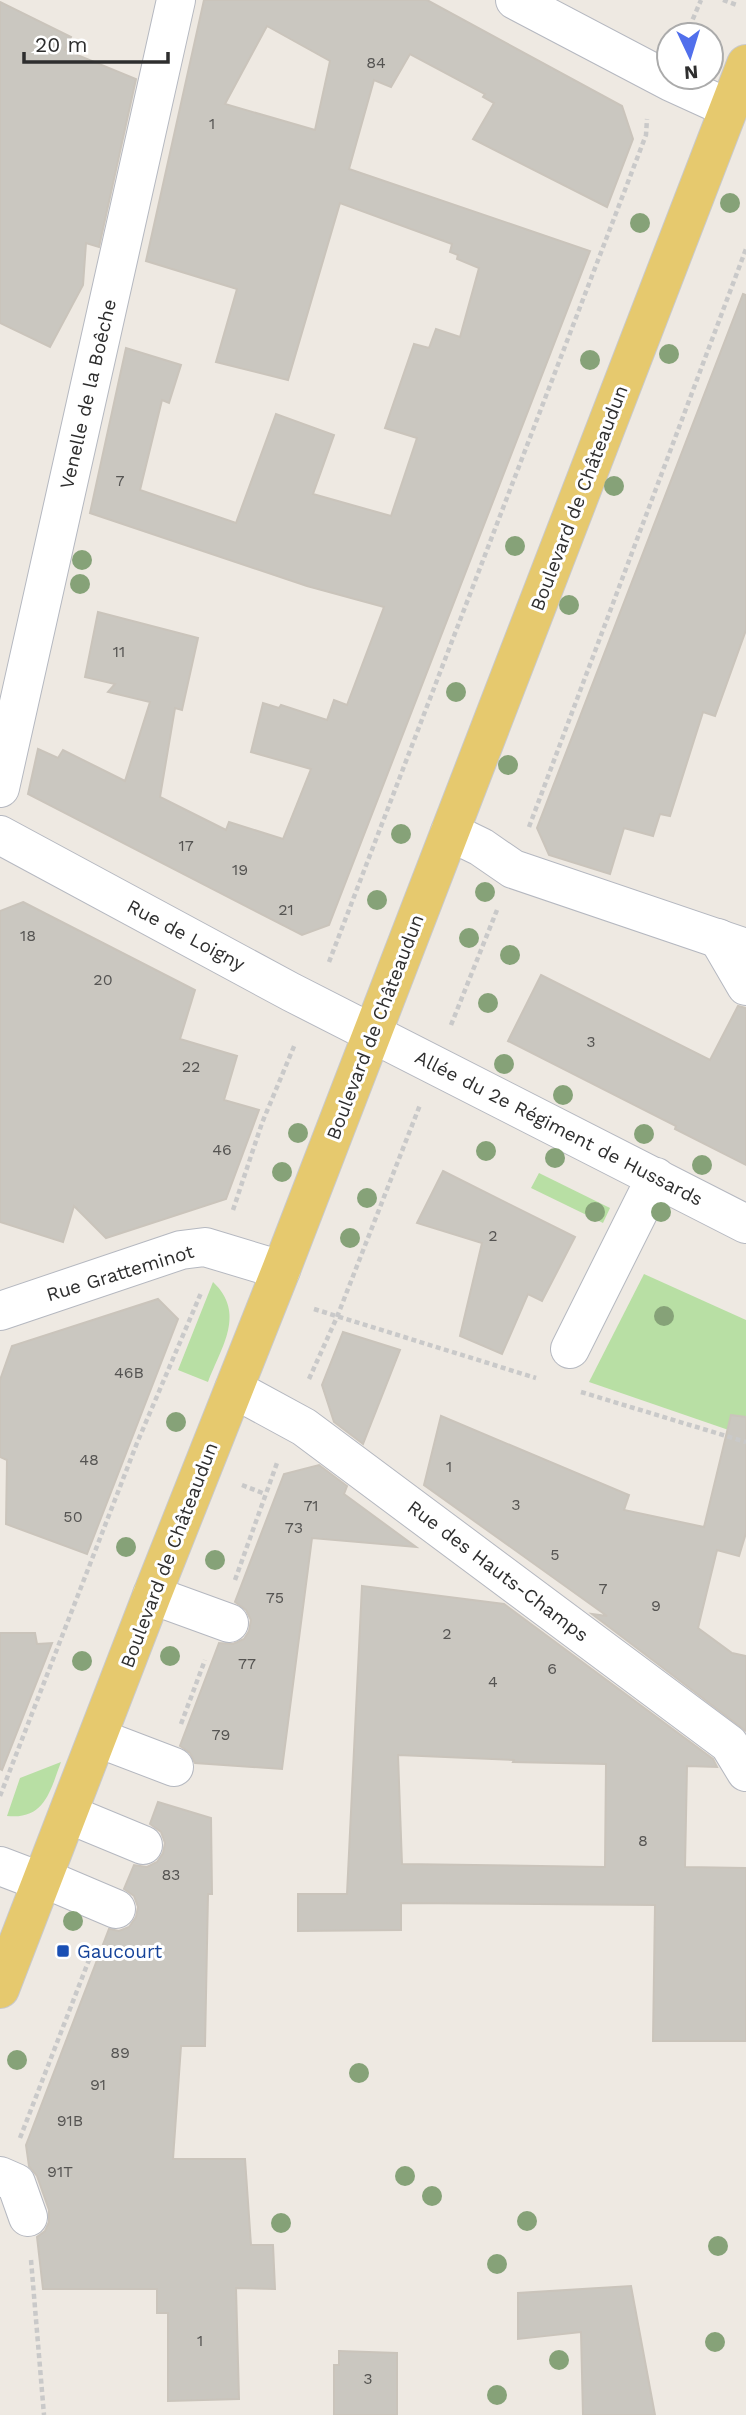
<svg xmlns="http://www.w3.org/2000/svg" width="746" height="2415" viewBox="0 0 746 2415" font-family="'Work Sans',sans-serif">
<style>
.green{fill:#b8dfa4}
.building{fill:#cac7c0;stroke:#cac4bb;stroke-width:2;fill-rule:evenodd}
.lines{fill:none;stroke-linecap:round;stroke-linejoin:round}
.minor-casing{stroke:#b5b8c0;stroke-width:40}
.major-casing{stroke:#c9c9c9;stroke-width:40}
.path{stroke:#c9c9c9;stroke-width:4.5;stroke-dasharray:5 3.5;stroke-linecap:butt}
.minor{stroke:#fff;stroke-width:38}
.major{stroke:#e6c96e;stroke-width:38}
.tree{fill:#86a278}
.transit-dot{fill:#1a4fb4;stroke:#fff;stroke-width:2.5}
.labels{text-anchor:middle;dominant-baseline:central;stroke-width:6;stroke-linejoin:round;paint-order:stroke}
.number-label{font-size:16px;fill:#555452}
.street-label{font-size:19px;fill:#2e2e2e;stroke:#fff}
.transit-label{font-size:19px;fill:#164399;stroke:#fff;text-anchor:start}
</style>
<rect width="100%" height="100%" fill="#eee9e2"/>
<!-- green -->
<g class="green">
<path d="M539,1173L610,1208L603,1223L531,1188Z"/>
<path d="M644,1274L746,1320V1436L589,1382Z"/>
<path d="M213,1282C246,1313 222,1346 208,1382L178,1370Z"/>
<path d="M61,1762C50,1791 45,1820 7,1816L20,1778Z"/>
</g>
<!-- building -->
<g class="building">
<path d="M204,0H427L622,106L633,139L607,207L473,139L494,103L483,97L485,94L410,54L391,87L374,80L349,169L590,251L329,925L302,935L28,794L38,749L58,758L63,750L125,781L150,702L108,692L115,684L85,677L98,612L198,638L182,710L175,708L160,797L226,830L229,822L283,839L311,769L251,752L263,703L279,708L281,705L327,720L334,700L347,705L384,607L307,586L90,513L126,348L181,365L169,403L162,400L140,490L236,523L276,414L334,435L313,494L391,516L417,438L385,428L414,344L429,348L436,329L460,337L479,268L457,259L458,255L450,252L452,244L340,203L288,380L216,362L237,289L146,261ZM267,26L330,61L315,130L225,104Z"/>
<path d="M0,2L71,37L65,50L136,79L99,247L86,243L83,285L50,347L0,323Z"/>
<path d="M743,294L746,295V630L715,716L703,712L670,816L660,814L653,836L624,828L610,874L549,855L537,828Z"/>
<path d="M23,902L195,990L180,1039L237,1056L224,1100L259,1110L226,1199L106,1238L74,1206L63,1242L0,1222V911Z"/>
<path d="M541,975L710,1060L738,1006L746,1008V1165L675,1129L676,1126L508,1041Z"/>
<path d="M443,1171L575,1237L542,1301L528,1294L502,1354L460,1336L482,1243L417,1223Z"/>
<path d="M158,1299L178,1319L87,1554L6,1524L7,1460L0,1457V1380L12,1346Z"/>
<path d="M343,1332L400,1350L363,1444L334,1422L322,1385Z"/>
<path d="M731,1415L746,1417V1533L739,1556L717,1550L698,1628L732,1653L746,1656V1731L592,1614L607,1616L424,1485L441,1416L629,1495L624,1510L704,1527Z"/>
<path d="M319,1465L347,1486L344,1494L416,1547L312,1538L282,1769L195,1763L190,1753L180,1746L219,1643L233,1644L244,1639L249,1631L251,1620L246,1610L235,1602L284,1474Z"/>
<path d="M362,1586L504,1604L713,1759L717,1767L687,1766L685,1867L746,1868V2041H653L655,1905L401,1903V1930L298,1931V1894H347ZM398,1755L514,1760L513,1762L606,1764L605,1867L402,1864Z"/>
<path d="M0,1633H35L37,1644L52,1643L2,1770L0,1769Z"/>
<path d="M158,1802L211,1818L212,1894H208L205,2046H181L173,2159H245L251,2245H273L275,2289L236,2288L239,2399L168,2401V2313H157V2289H43L37,2237L45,2231L49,2222V2210L37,2176L29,2166L26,2145L109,1929L119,1931L129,1927L136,1917L138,1907L134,1896L124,1889L134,1865L147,1867L157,1862L163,1853L165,1843L161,1832L150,1824Z"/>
<path d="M631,2286L655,2415H583L581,2332L518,2339V2293Z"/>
<path d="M339,2351L397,2353V2415H334V2365H339Z"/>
</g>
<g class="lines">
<defs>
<g id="minor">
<path d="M515,0L671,82L728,108"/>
<path d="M0,788L176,0"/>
<path d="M450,832L481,847L513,869L746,948"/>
<path d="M0,835L291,992L746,1224"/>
<path d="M718,938L746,986"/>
<path d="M0,1311L181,1250L205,1247L281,1270"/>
<path d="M570,1349L656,1177"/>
<path d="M234,1389L304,1427L729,1744L746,1772"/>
<path d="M152,1595L229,1623"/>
<path d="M98,1738L174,1767"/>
<path d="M68,1814L143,1845"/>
<path d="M0,1866L42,1882"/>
<path d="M43,1878L116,1909"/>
<path d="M0,2176L16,2183L28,2217"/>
</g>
<path id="major" d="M0,1989L152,1595L281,1270L746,64"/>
</defs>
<!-- minor casing -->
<use href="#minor" class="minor-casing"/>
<!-- major casing -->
<use href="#major" class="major-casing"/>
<!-- path -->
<g class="path">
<path d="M723,0L737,5"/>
<path d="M686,35L701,0"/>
<path d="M529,827L746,249"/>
<path d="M329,962L646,135L647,119"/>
<path d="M451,1025L497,910"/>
<path d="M233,1210L262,1123L295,1044"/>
<path d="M314,1309L536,1378"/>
<path d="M309,1379L337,1317L420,1105"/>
<path d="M581,1392L746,1442"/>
<path d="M242,1485L265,1494"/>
<path d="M235,1580L277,1463"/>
<path d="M181,1724L205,1660"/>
<path d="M0,1796L137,1443L201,1293"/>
<path d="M20,2138L94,1947"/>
<path d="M31,2260L44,2415"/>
</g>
<!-- minor -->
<use href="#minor" class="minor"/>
<!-- major -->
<use href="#major" class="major"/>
</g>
<!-- trees -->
<g class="tree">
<circle cx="730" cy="203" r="10"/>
<circle cx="640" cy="223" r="10"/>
<circle cx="669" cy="354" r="10"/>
<circle cx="590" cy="360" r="10"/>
<circle cx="614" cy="486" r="10"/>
<circle cx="515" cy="546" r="10"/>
<circle cx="82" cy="560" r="10"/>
<circle cx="80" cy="584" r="10"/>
<circle cx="569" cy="605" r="10"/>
<circle cx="456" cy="692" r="10"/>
<circle cx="508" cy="765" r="10"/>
<circle cx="401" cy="834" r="10"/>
<circle cx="485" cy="892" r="10"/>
<circle cx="377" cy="900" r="10"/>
<circle cx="469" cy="938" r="10"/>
<circle cx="510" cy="955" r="10"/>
<circle cx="488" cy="1003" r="10"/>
<circle cx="504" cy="1064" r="10"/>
<circle cx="563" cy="1095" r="10"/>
<circle cx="298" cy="1133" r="10"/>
<circle cx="644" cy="1134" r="10"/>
<circle cx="486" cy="1151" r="10"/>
<circle cx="555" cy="1158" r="10"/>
<circle cx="702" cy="1165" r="10"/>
<circle cx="282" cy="1172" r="10"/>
<circle cx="367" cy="1198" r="10"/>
<circle cx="595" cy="1212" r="10"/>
<circle cx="661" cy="1212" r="10"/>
<circle cx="350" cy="1238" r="10"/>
<circle cx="664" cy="1316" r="10"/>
<circle cx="176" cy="1422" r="10"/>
<circle cx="126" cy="1547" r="10"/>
<circle cx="215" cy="1560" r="10"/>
<circle cx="170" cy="1656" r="10"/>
<circle cx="82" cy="1661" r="10"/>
<circle cx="73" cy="1921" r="10"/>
<circle cx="17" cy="2060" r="10"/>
<circle cx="359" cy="2073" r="10"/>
<circle cx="405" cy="2176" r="10"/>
<circle cx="432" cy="2196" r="10"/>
<circle cx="527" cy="2221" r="10"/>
<circle cx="281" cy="2223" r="10"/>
<circle cx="718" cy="2246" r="10"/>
<circle cx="497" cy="2264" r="10"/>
<circle cx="715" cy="2342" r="10"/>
<circle cx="559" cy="2360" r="10"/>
<circle cx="497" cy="2395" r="10"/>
</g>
<!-- markers -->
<rect class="transit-dot" x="56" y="1944" width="14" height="14" rx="3.5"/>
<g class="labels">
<!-- number labels -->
<g class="number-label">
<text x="376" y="62">84</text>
<text x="212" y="123">1</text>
<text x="120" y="480">7</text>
<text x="119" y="651">11</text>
<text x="186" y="845">17</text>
<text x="240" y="869">19</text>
<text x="286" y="909">21</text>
<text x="28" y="935">18</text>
<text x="103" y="979">20</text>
<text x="591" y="1041">3</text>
<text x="191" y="1066">22</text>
<text x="222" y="1149">46</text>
<text x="493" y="1235">2</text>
<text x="129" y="1372">46B</text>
<text x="89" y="1459">48</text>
<text x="449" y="1466">1</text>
<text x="516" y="1504">3</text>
<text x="311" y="1505">71</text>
<text x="73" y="1516">50</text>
<text x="294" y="1527">73</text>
<text x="555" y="1554">5</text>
<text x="603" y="1588">7</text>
<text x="275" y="1597">75</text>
<text x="656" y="1605">9</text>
<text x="447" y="1633">2</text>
<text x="247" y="1663">77</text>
<text x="552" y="1668">6</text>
<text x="493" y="1681">4</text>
<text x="221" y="1734">79</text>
<text x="643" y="1840">8</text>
<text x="171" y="1874">83</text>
<text x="120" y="2052">89</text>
<text x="98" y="2084">91</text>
<text x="70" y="2120">91B</text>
<text x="60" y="2171">91T</text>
<text x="200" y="2340">1</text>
<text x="368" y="2378">3</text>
</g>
<!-- street labels -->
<g class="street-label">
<text transform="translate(88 394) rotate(-77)">Venelle de la Boêche</text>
<text transform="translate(579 498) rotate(-69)">Boulevard de Châteaudun</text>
<text transform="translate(186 935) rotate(28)">Rue de Loigny</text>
<text transform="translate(375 1027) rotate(-69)">Boulevard de Châteaudun</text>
<text transform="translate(559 1128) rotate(27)">Allée du 2e Régiment de Hussards</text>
<text transform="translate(120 1273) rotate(-17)">Rue Gratteminot</text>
<text transform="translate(169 1555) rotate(-69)">Boulevard de Châteaudun</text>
<text transform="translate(498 1571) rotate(37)">Rue des Hauts-Champs</text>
</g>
<!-- transit labels -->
<g class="transit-label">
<text x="77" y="1951">Gaucourt</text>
</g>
</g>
<!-- north arrow -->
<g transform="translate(690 56) rotate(176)"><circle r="33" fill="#ffffff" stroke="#ababab" stroke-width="2"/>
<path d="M0-5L12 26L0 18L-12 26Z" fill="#516fec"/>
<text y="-10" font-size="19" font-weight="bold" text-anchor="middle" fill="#2e2e2e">N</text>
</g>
<!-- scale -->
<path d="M24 52v10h144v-10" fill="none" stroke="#2e2e2e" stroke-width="3.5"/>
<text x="35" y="52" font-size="21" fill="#2e2e2e" stroke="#ffffff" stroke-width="5" paint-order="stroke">20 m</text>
</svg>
